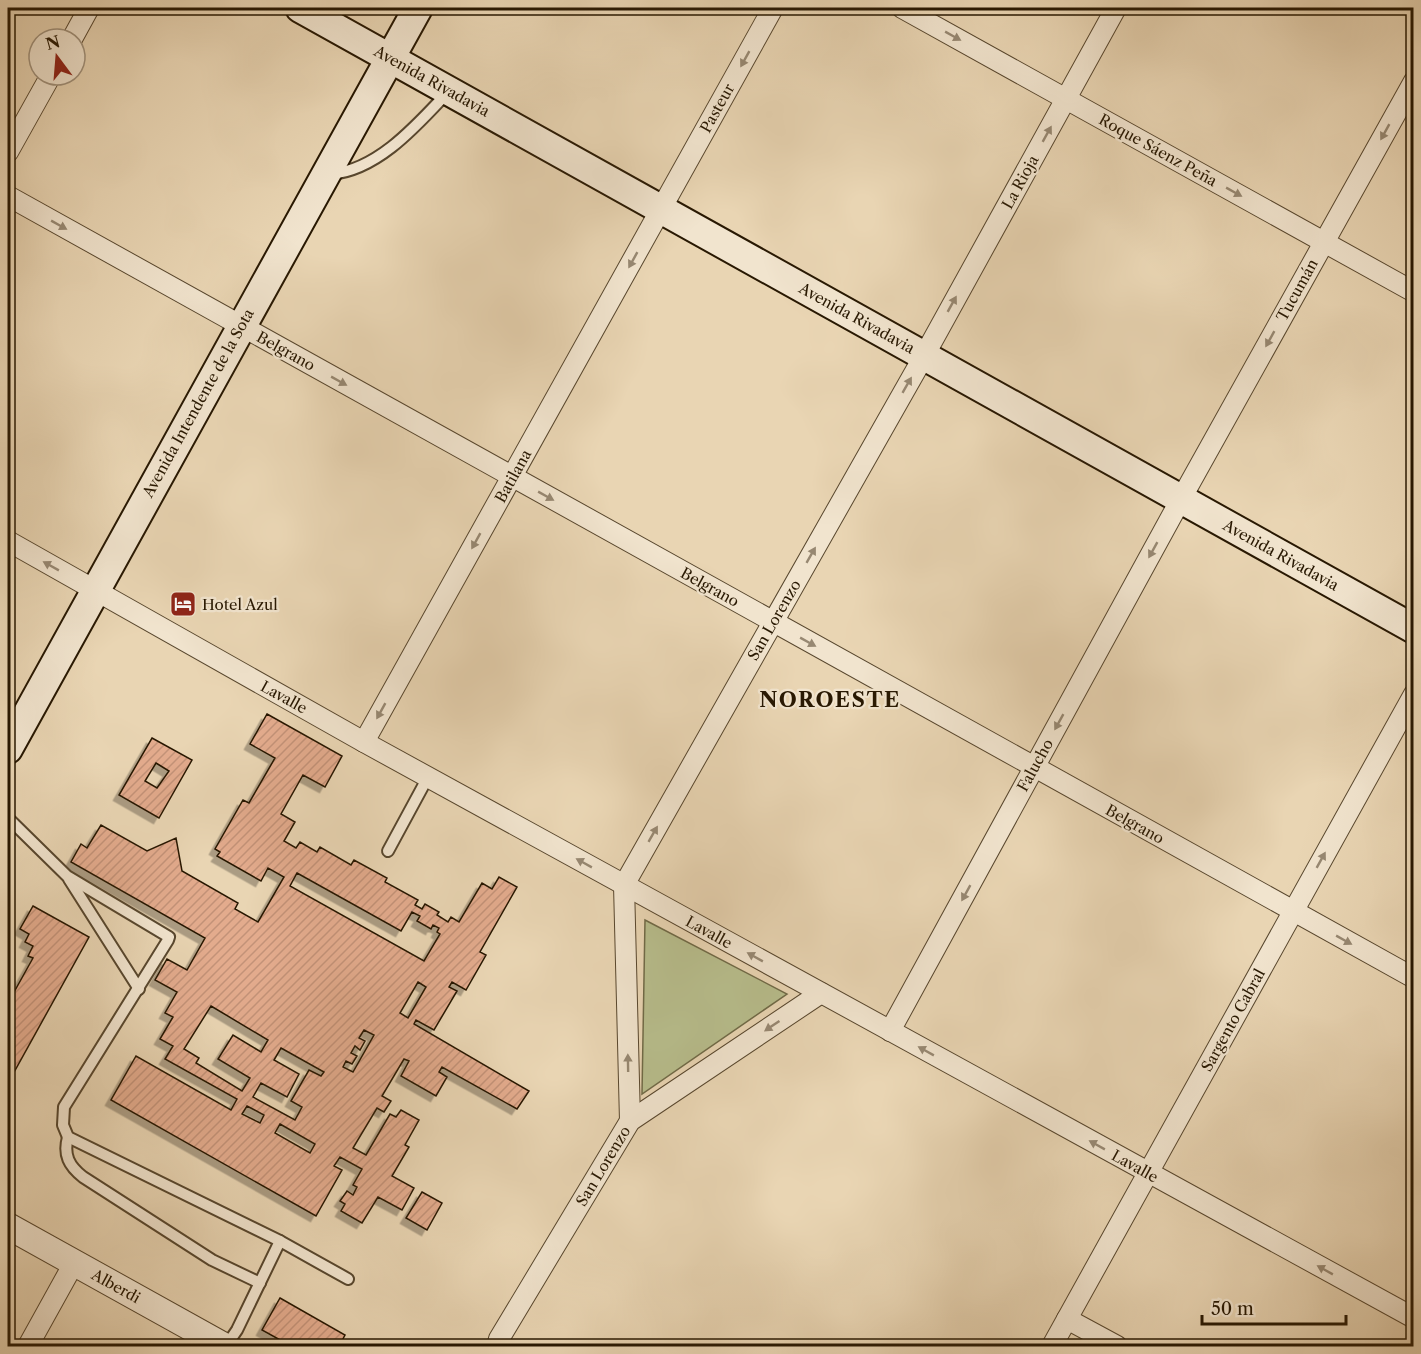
<svg xmlns="http://www.w3.org/2000/svg" width="1421" height="1354" viewBox="0 0 1421 1354" font-family="'Libre Caslon Text',serif">
<style>
.green{fill:#b7bd8c;stroke:#706a47;stroke-width:1.5}
.building{fill:url(#building-hatch);stroke:#281802;stroke-width:1.5;fill-rule:evenodd;filter:url(#shadow)}
.lines{fill:none;stroke-linecap:round;stroke-linejoin:round}
.service-casing{stroke:#58472e;stroke-width:14}
.minor-casing{stroke:#58472e;stroke-width:22}
.tertiary-casing{stroke:#58472e;stroke-width:28}
.secondary-casing{stroke:#281802;stroke-width:32}
.service{stroke:#f1e4ce;stroke-width:10}
.minor{stroke:#f1e4ce;stroke-width:20}
.tertiary{stroke:#f1e4ce;stroke-width:26}
.secondary{stroke:#f1e4ce;stroke-width:28}
.oneway{fill:#978872}
.labels{text-anchor:middle;dominant-baseline:central;stroke-width:4.5;stroke-linejoin:round;paint-order:stroke}
.street-label{font-size:15px;fill:#281802;stroke:#f1e4ce}
.poi-label{font-size:15px;fill:#281802;stroke:#f1e4ce;text-anchor:start}
.district-label{font-size:21px;font-weight:bold;letter-spacing:1.5px;fill:#281802;stroke:#f1e4ce}
</style>
<defs>
<pattern id="building-hatch" width="6" height="6" patternUnits="userSpaceOnUse" patternTransform="scale(1.5)"><rect width="6" height="6" fill="#e3ab8d"/><path d="M-1 1l2-2M0 6l6-6M5 7l2-2" fill="none" stroke="#c39278"/></pattern>
<filter id="shadow"><feDropShadow dx="-5.5" dy="5.5" stdDeviation="0" flood-color="#0004"/></filter>
</defs>
<rect width="100%" height="100%" fill="#e9d5b3"/>
<filter id="stains"><feTurbulence type="fractalNoise" baseFrequency=".00333" numOctaves="4"/><feColorMatrix values="0 0 0 0 .2 0 0 0 0 .09 0 0 0 0 .02 0 0 0 .5 -.17"/></filter>
<radialGradient id="worn" r=".72"><stop offset=".6" stop-color="#630" stop-opacity="0"/><stop offset="1" stop-color="#630" stop-opacity=".3"/></radialGradient>
<!-- green -->
<path class="green" d="M645,920L787,994L642,1094Z"/>
<!-- building -->
<g class="building">
<path d="M267,714L342,756L325,787L303,775L281,814L295,822L284,841L296,848L300,842L317,852L320,847L351,865L354,860L387,878L385,882L418,900L415,905L422,909L425,904L439,912L437,915L448,922L451,917L459,922L482,883L492,889L499,877L517,887L480,952L486,955L466,990L452,982L449,987L457,991L434,1030L416,1020L414,1024L529,1091L517,1109L442,1067L439,1072L447,1077L436,1096L401,1076L409,1061L404,1059L382,1096L391,1101L384,1112L377,1108L353,1148L366,1155L390,1114L396,1117L401,1110L419,1120L405,1145L409,1147L392,1176L414,1188L402,1210L378,1197L362,1223L341,1211L345,1204L340,1201L347,1191L353,1195L357,1187L353,1185L362,1169L340,1157L334,1166L342,1170L316,1216L111,1100L136,1056L231,1110L237,1099L165,1059L173,1046L160,1039L173,1017L165,1013L177,992L155,980L167,959L187,970L205,938L71,862L81,844L87,848L101,825L147,851L176,838L182,871L238,903L235,909L258,922L284,877L268,868L261,881L217,856L220,852L215,849L243,800L249,803L275,758L250,744ZM297,873L401,931L412,912L420,916L417,921L431,929L433,925L439,928L437,932L440,934L424,961L290,886ZM418,982L426,987L408,1018L400,1013ZM211,1006L268,1040L261,1052L233,1035L218,1059L250,1078L242,1091L196,1063L199,1058L184,1049ZM364,1030L374,1035L353,1072L343,1067L346,1061L352,1064L357,1056L351,1053L355,1046L360,1050L365,1041L359,1038ZM281,1048L324,1072L321,1076L309,1070L291,1101L302,1107L295,1120L253,1097L261,1083L287,1097L299,1074L274,1060ZM247,1106L264,1115L260,1123L242,1114ZM280,1124L315,1144L310,1153L275,1133Z"/>
<path d="M152,738L192,760L159,818L119,795ZM156,763L169,771L157,788L145,781Z"/>
<path d="M33,906L89,937L8,1083V1003L33,958L28,956L33,946L25,942L29,934L20,929Z"/>
<path d="M422,1192L442,1203L427,1230L406,1218Z"/>
<path d="M280,1298L345,1335L339,1346H291L262,1330Z"/>
</g>
<g class="lines">
<defs>
<g id="service">
<path d="M331,174C378,170 417,125 448,92"/>
<path d="M8,818L67,876L169,937L168,940L64,1107L63,1125L68,1137L280,1241L348,1279"/>
<path d="M388,851L428,777"/>
<path d="M69,879L139,989"/>
<path d="M68,1137C63,1155 69,1166 83,1177L212,1260L260,1283"/>
<path d="M226,1346L237,1330L280,1241"/>
</g>
<g id="minor">
<path d="M902,8L1414,292"/>
<path d="M72,39L89,8"/>
<path d="M8,152L51,75"/>
<path d="M8,196L1414,978"/>
<path d="M8,541L364,742L1414,1318"/>
<path d="M364,742L773,8"/>
<path d="M890,1031L1181,499L1414,81"/>
<path d="M630,1121L624,885L924,356L1116,8"/>
<path d="M1067,1319L1117,1346"/>
<path d="M28,1346L74,1263"/>
<path d="M497,1346L499,1339L630,1121L821,993"/>
<path d="M1052,1346L1414,694"/>
</g>
<path id="tertiary" d="M8,1226L224,1346"/>
<g id="secondary">
<path d="M300,8L1414,629"/>
<path d="M8,749L418,8"/>
</g>
</defs>
<!-- service casing -->
<use href="#service" class="service-casing"/>
<!-- minor casing -->
<use href="#minor" class="minor-casing"/>
<!-- tertiary casing -->
<use href="#tertiary" class="tertiary-casing"/>
<!-- secondary casing -->
<use href="#secondary" class="secondary-casing"/>
<!-- service -->
<use href="#service" class="service"/>
<!-- minor -->
<use href="#minor" class="minor"/>
<!-- tertiary -->
<use href="#tertiary" class="tertiary"/>
<!-- secondary -->
<use href="#secondary" class="secondary"/>
</g>
<!-- one-way arrows -->
<defs><path id="oneway-solid" d="M-6-.8H1V-3.2L6.5 0L1 3.2V.8H-6Z" transform="scale(1.5)"/></defs>
<g class="oneway">
<use href="#oneway-solid" transform="translate(953 36) rotate(29)"/>
<use href="#oneway-solid" transform="translate(745 59) rotate(119)"/>
<use href="#oneway-solid" transform="translate(1385 132) rotate(119)"/>
<use href="#oneway-solid" transform="translate(1047 134) rotate(-61)"/>
<use href="#oneway-solid" transform="translate(1234 192) rotate(29)"/>
<use href="#oneway-solid" transform="translate(59 225) rotate(29)"/>
<use href="#oneway-solid" transform="translate(633 260) rotate(119)"/>
<use href="#oneway-solid" transform="translate(952 304) rotate(-61)"/>
<use href="#oneway-solid" transform="translate(1270 339) rotate(119)"/>
<use href="#oneway-solid" transform="translate(339 381) rotate(29)"/>
<use href="#oneway-solid" transform="translate(907 385) rotate(-60)"/>
<use href="#oneway-solid" transform="translate(546 496) rotate(29)"/>
<use href="#oneway-solid" transform="translate(476 541) rotate(119)"/>
<use href="#oneway-solid" transform="translate(1153 550) rotate(119)"/>
<use href="#oneway-solid" transform="translate(811 555) rotate(-60)"/>
<use href="#oneway-solid" transform="translate(51 566) rotate(-151)"/>
<use href="#oneway-solid" transform="translate(808 642) rotate(29)"/>
<use href="#oneway-solid" transform="translate(381 711) rotate(119)"/>
<use href="#oneway-solid" transform="translate(1059 722) rotate(119)"/>
<use href="#oneway-solid" transform="translate(653 834) rotate(-60)"/>
<use href="#oneway-solid" transform="translate(1321 860) rotate(-61)"/>
<use href="#oneway-solid" transform="translate(584 863) rotate(-151)"/>
<use href="#oneway-solid" transform="translate(966 893) rotate(119)"/>
<use href="#oneway-solid" transform="translate(1344 940) rotate(29)"/>
<use href="#oneway-solid" transform="translate(755 957) rotate(-151)"/>
<use href="#oneway-solid" transform="translate(772 1026) rotate(146)"/>
<use href="#oneway-solid" transform="translate(926 1051) rotate(-151)"/>
<use href="#oneway-solid" transform="translate(628 1063) rotate(-91)"/>
<use href="#oneway-solid" transform="translate(1097 1145) rotate(-151)"/>
<use href="#oneway-solid" transform="translate(1325 1270) rotate(-151)"/>
</g>
<!-- icons -->
<defs>
<symbol id="hotel-square" viewBox="-11 -11 22 22"><rect x="-9" y="-9" width="18" height="18" rx="4" fill="#8f2418" stroke="#f1e4ce"/><path d="M-6-4.5h1.5V1H6V5H4.5V3h-9V5H-6ZM-4 0a1.8 1.8 0 1 1 3.6 0ZM.5 0V-2.5h3Q6-2.5 6 0Z" fill="#fff"/></symbol>
</defs>
<g fill-rule="evenodd">
<use href="#hotel-square" x="168" y="589" width="30" height="30"/>
</g>
<g class="labels">
<!-- street labels -->
<g class="street-label">
<text transform="translate(432 81) rotate(29)">Avenida Rivadavia</text>
<text transform="translate(717 108) rotate(-61)">Pasteur</text>
<text transform="translate(1158 150) rotate(29)">Roque Sáenz Peña</text>
<text transform="translate(1020 182) rotate(-61)">La Rioja</text>
<text transform="translate(1297 290) rotate(-61)">Tucumán</text>
<text transform="translate(857 318) rotate(29)">Avenida Rivadavia</text>
<text transform="translate(286 351) rotate(29)">Belgrano</text>
<text transform="translate(198 403) rotate(-61)">Avenida Intendente de la Sota</text>
<text transform="translate(513 476) rotate(-61)">Batilana</text>
<text transform="translate(1281 555) rotate(29)">Avenida Rivadavia</text>
<text transform="translate(710 587) rotate(29)">Belgrano</text>
<text transform="translate(774 620) rotate(-60)">San Lorenzo</text>
<text transform="translate(284 697) rotate(29)">Lavalle</text>
<text transform="translate(1035 765) rotate(-61)">Falucho</text>
<text transform="translate(1135 824) rotate(29)">Belgrano</text>
<text transform="translate(709 932) rotate(29)">Lavalle</text>
<text transform="translate(1233 1020) rotate(-61)">Sargento Cabral</text>
<text transform="translate(603 1166) rotate(-59)">San Lorenzo</text>
<text transform="translate(1135 1166) rotate(29)">Lavalle</text>
<text transform="translate(116 1286) rotate(29)">Alberdi</text>
</g>
<!-- poi labels -->
<g class="poi-label">
<text x="202" y="604">Hotel Azul</text>
</g>
<!-- district labels -->
<g class="district-label">
<text x="830" y="699">NOROESTE</text>
</g>
</g>
<!-- margin -->
<rect width="1421" height="1354" fill="none" stroke="#e9d5b3" stroke-width="30"/>
<rect x="9" y="9" width="1403" height="1336" fill="none" stroke="#281802" stroke-width="3"/>
<rect x="15" y="15" width="1391" height="1324" fill="none" stroke="#281802" stroke-width="1.5"/>
<!-- north arrow -->
<g transform="translate(57 57) rotate(344)"><circle r="28" fill="#f1e4ce" stroke="#a1927c" stroke-width="1.5"/>
<path d="M0-4.5L10 22L0 15L-10 22Z" fill="#8f2418"/>
<text y="-9" font-size="16" font-weight="bold" text-anchor="middle" fill="#281802">N</text>
</g>
<!-- scale -->
<path d="M1202 1315v9h144v-9" fill="none" stroke="#281802" stroke-width="3"/>
<text x="1211" y="1315" font-size="18" fill="#281802" stroke="#f1e4ce" stroke-width="4.5" paint-order="stroke">50 m</text>
<rect width="100%" height="100%" filter="url(#stains)"/>
<rect width="100%" height="100%" fill="url(#worn)"/>
</svg>
